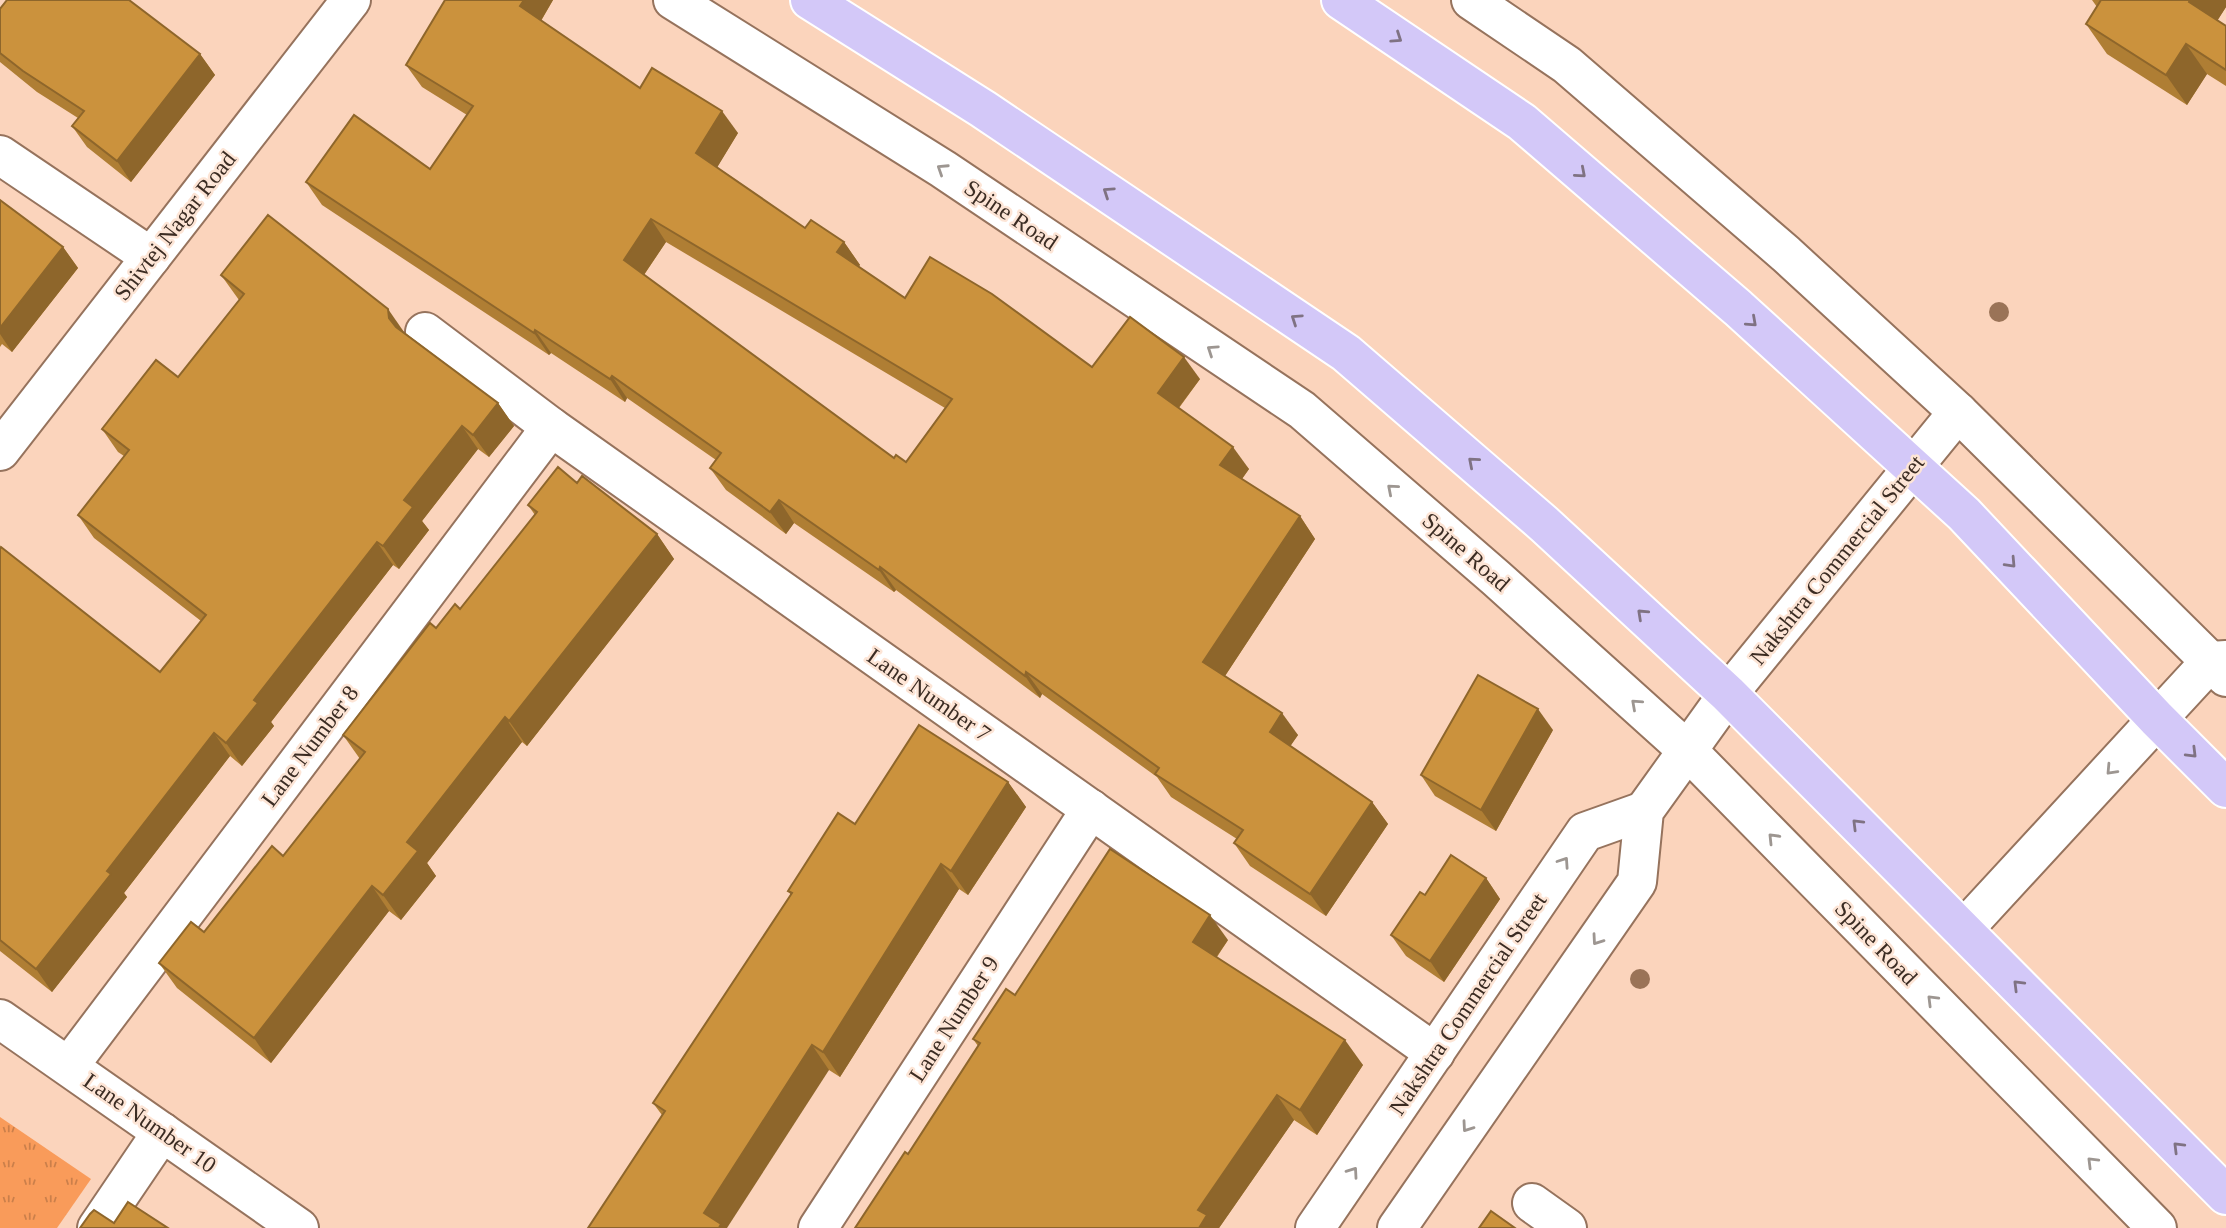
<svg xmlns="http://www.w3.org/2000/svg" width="2226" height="1228" viewBox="0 0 2226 1228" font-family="'Times New Roman',serif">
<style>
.grass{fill:url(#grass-tufts)}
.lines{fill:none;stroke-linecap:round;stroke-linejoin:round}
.minor-casing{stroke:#96735d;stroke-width:42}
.major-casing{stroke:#fff;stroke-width:42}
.minor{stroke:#fff;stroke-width:38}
.major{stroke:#d3c8f8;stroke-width:38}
.tree{fill:#9a7357}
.wall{fill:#af7e34;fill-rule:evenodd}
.shaded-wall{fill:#8e662b}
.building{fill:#cb923d;stroke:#8e662b;stroke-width:2;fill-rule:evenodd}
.oneway{stroke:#7f7283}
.oneway2{stroke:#9d9691}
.labels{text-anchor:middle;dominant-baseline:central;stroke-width:5;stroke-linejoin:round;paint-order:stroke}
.street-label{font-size:23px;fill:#3b2c23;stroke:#fde5d6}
</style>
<defs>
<pattern id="grass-tufts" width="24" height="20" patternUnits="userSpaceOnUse" patternTransform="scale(1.75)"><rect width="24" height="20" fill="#f99b5a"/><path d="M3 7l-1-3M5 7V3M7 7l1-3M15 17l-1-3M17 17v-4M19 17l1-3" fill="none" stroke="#cb7f4a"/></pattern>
</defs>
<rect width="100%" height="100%" fill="#fbd4bc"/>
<!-- grass -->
<path class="grass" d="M0,1117L91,1179L57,1228H0Z"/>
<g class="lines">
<defs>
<g id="minor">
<path d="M673,0L943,169L1302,410L1496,578L1687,750L2157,1228"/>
<path d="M1471,0L1567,65L1786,254L1958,412L2226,677"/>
<path d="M0,155L151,257"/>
<path d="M425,332L551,427L1435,1053"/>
<path d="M0,451L351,0"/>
<path d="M1963,930L2211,661L2226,660"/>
<path d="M0,1019L299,1228"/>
<path d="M69,1066L551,427"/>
<path d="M1532,1203L1567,1228"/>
<path d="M97,1228L162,1132"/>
<path d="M818,1228L1091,809"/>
<path d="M1315,1228L1585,832L1644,811"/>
<path d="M1397,1228L1637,882L1644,811L1728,694L1958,412"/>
</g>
<g id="major">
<path d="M810,0L983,109L1346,353L1544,524L1728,694L2226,1195"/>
<path d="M1341,0L1522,122L1738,308L1964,514L2157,719L2226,788"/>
</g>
</defs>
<!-- minor casing -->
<use href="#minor" class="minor-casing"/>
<!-- major casing -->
<use href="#major" class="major-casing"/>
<!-- minor -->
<use href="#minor" class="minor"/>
<!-- major -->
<use href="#major" class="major"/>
</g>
<!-- trees -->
<g class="tree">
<circle cx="1999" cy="312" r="10"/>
<circle cx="1640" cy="979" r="10"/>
</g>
<!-- wall -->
<g class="wall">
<path d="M445,0H553L541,21L640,88L738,133L717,167L805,228L844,242L860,265L858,266L905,298L1092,367L1200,379L1179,408L1249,469L1242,479L1300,516L1315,539L1225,676L1298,735L1290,746L1372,802L1388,824L1326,916L1250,866L1234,843L1237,839L1171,797L1157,777L1042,694L1040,698L896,590L894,592L794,523L786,534L726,490L710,468L716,460L627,398L625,402L551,353L549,355L322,205L306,182L430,169L467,115L422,87L406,65ZM666,242L945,408L906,462L894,458L644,275Z"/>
<path d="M2092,0H2226V7L2217,21L2226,26V86L2207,74L2187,105L2107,54L2086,24L2097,7Z"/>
<path d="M0,9L200,54L215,75L131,182L87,147L72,126L78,118L37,92L0,62Z"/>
<path d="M0,200L63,247L78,268L12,352L2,344L0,347Z"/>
<path d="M221,275L404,332L498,403L514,426L489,457L478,449L422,521L429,530L399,569L393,565L271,722L274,726L242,766L230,756L124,893L127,897L52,992L0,951V549L160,672L201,621L94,538L78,515L124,456L118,452L102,429L178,377L239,300Z"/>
<path d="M577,483L657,534L674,559L527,746L522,742L427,863L436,876L401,920L389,911L271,1063L177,988L159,963L204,932L283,856L360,759L343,735L460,609L535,515L528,505Z"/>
<path d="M1553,730L1496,831L1435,796L1421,775Z"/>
<path d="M1008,782L1026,807L968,895L959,889L840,1077L829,1070L662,1115L653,1103L791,895L788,891L855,824Z"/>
<path d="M1486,878L1500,899L1444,982L1406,956L1391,935L1425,895Z"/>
<path d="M1228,940L1217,957L1363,1065L1317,1135L1294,1120L1219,1228H855L908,1154L978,1046L973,1039L1015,995Z"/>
</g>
<!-- shaded-wall -->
<g class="shaded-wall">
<path d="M524,0H553L536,29L520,6Z"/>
<path d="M2190,0H2226V7L2210,32L2189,2Z"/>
<path d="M2186,44L2207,74L2187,105L2166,75Z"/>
<path d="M200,54L215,75L131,182L117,161Z"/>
<path d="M722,111L738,133L712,176L696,153Z"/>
<path d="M651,219L666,242L639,282L624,260Z"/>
<path d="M844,242L860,265L853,274L837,252Z"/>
<path d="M63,247L78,268L12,352L0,334V328Z"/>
<path d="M388,309L404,332L405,341L389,318Z"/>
<path d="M535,330L551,353L549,355L534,333Z"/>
<path d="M1184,357L1200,379L1173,415L1158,393Z"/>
<path d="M612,376L627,398L625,402L610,379Z"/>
<path d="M498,403L514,426L489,457L473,435Z"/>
<path d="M462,426L478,449L422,521L429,530L399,569L383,546L404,500Z"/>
<path d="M1233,447L1249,469L1236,487L1220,465Z"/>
<path d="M779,500L794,523L786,534L770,512Z"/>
<path d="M1300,516L1315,539L1219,685L1203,662Z"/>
<path d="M657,534L674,559L527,746L509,721Z"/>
<path d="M377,542L393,565L271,722L274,726L242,766L226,743L254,700Z"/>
<path d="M880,567L896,590L894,592L879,570Z"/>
<path d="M1026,672L1042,694L1040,698L1025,676Z"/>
<path d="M1538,709L1553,730L1496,831L1481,810Z"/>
<path d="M1282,713L1298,735L1285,754L1270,732Z"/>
<path d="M505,717L522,742L427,863L436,876L401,920L383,895L407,842Z"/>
<path d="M214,733L230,756L124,893L127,897L52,992L36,969L107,871Z"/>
<path d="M1008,782L1026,807L968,895L951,871Z"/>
<path d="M1372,802L1388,824L1326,916L1310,894Z"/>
<path d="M941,864L959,889L840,1077L823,1052Z"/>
<path d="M1486,878L1500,899L1444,982L1430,961Z"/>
<path d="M372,886L389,911L271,1063L254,1038Z"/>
<path d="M1210,915L1228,940L1210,966L1193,942Z"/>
<path d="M1345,1040L1363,1065L1317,1135L1300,1110Z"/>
<path d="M812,1045L829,1070L727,1228H714L704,1213Z"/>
<path d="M1277,1095L1294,1120L1219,1228H1199L1198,1210Z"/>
</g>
<!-- building -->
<g class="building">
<path d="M7,0H129L200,54L117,161L72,126L84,111L23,71L0,53V9Z"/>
<path d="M445,0H524L520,6L640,88L652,68L722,111L696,153L805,228L811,220L844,242L837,252L905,298L930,257L992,294L1092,367L1130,317L1184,357L1158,393L1233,447L1220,465L1300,516L1203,662L1282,713L1270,732L1372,802L1310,894L1234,843L1243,830L1155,774L1159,768L1026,672L1025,676L880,567L879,570L779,500L770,512L710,468L721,453L612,376L610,379L535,330L534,333L306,182L354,115L430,169L473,106L406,65ZM651,219L952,399L906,462L896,455L894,458L624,260Z"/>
<path d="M2101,0H2190L2189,2L2226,26V70L2186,44L2166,75L2086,24Z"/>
<path d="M0,200L63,247L0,328Z"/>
<path d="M268,215L388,309L389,318L396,327L498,403L473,435L462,426L404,500L413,507L383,546L377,542L254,700L258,703L226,743L214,733L107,871L111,874L36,969L0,940V549L1,547L160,672L206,615L78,515L129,450L102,429L156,360L178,377L244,294L221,275Z"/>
<path d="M558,467L577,483L582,476L657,534L509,721L505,717L407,842L418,851L383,895L372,886L254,1038L159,963L191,922L204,932L272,846L283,856L365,752L343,735L430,623L436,628L455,604L460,609L537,512L528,505Z"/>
<path d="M1478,675L1538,709L1481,810L1421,775Z"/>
<path d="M919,725L1008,782L951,871L941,864L823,1052L812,1045L704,1213L721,1224L719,1228H588L665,1111L653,1103L792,893L788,891L838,813L855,824Z"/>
<path d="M1110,849L1210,915L1193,942L1345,1040L1300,1110L1277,1095L1198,1210L1207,1215L1199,1228H855L905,1152L908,1154L980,1043L973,1039L1006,989L1015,995Z"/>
<path d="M1451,855L1486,878L1430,961L1391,935L1420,892L1425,895Z"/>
<path d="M128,1202L168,1228H80L90,1214L94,1210L114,1223Z"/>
<path d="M1491,1211L1515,1228H1479Z"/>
</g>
<!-- one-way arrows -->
<defs><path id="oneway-chevron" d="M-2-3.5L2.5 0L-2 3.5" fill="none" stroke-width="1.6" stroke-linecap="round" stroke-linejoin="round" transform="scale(1.75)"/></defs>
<g class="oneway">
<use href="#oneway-chevron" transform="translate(1397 38) rotate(34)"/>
<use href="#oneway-chevron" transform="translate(1581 173) rotate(41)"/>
<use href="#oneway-chevron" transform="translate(1108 192) rotate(-146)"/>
<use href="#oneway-chevron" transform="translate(1296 319) rotate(-146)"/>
<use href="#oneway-chevron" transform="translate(1752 322) rotate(42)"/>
<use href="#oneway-chevron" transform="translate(1473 462) rotate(-139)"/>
<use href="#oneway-chevron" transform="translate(2011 563) rotate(47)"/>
<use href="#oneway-chevron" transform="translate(1642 614) rotate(-137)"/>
<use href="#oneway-chevron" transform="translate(2192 753) rotate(45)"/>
<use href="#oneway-chevron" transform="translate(1857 824) rotate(-135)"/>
<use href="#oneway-chevron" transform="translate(2018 985) rotate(-135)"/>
<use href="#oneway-chevron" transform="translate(2178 1147) rotate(-135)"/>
</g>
<g class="oneway2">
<use href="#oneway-chevron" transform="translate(942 169) rotate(-147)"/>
<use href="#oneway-chevron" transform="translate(1212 350) rotate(-146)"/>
<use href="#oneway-chevron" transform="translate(1392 489) rotate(-139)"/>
<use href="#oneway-chevron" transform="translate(1636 704) rotate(-138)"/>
<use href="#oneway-chevron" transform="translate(2111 770) rotate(133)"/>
<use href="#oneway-chevron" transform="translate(1773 838) rotate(-134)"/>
<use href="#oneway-chevron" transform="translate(1564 862) rotate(-56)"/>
<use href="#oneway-chevron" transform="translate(1597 940) rotate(125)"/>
<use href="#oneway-chevron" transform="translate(1932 1000) rotate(-135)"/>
<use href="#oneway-chevron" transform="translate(1467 1127) rotate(125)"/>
<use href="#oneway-chevron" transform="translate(2092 1162) rotate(-135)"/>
<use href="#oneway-chevron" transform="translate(1353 1172) rotate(-55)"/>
</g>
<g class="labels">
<!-- street labels -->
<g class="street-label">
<text transform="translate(1011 215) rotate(34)">Spine Road</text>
<text transform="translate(175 226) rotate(-52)">Shivtej Nagar Road</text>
<text transform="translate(1466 552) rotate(41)">Spine Road</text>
<text transform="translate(1837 560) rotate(-51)">Nakshtra Commercial Street</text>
<text transform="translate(929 695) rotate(35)">Lane Number 7</text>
<text transform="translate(310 746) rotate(-53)">Lane Number 8</text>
<text transform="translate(1876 943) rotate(46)">Spine Road</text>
<text transform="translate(1468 1004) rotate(-56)">Nakshtra Commercial Street</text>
<text transform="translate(954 1019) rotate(-57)">Lane Number 9</text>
<text transform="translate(150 1123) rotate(35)">Lane Number 10</text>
</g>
</g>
</svg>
